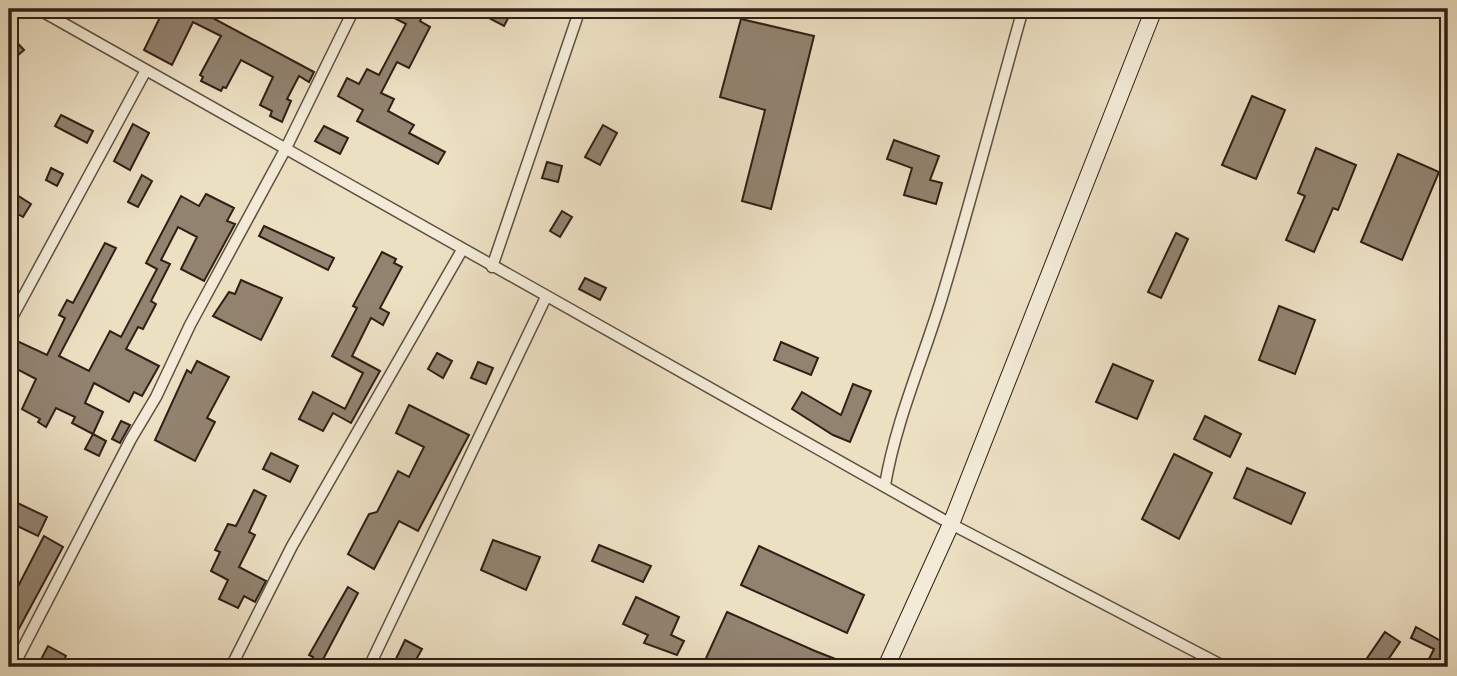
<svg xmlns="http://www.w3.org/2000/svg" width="1457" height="676" viewBox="0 0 1457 676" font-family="'IM FELL Great Primer',serif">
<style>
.building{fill:#928370;stroke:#301f16;stroke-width:2}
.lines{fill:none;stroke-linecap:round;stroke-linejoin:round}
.street-casing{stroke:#5f4f41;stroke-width:13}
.secondary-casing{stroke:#301f16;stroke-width:18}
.street{stroke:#f3ebd8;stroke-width:10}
.secondary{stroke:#f3ebd8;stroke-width:16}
</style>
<rect width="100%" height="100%" fill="#ece0c3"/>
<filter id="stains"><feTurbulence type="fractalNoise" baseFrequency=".00286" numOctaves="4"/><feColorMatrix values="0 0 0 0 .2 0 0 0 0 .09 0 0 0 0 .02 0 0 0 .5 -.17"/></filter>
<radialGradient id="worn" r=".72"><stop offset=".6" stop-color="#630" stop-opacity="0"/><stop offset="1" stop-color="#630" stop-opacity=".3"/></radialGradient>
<!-- building -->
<g class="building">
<path d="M164,9H196L314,72L309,82L299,76L287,99L291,101L282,122L270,116L272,111L260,105L273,77L241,60L226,88L223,87L221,91L201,81L203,77L200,75L221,36L193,22L172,65L144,50Z"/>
<path d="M377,9H426L420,21L430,27L409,68L397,62L381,93L394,99L388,111L414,125L409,133L445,152L438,164L357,121L363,110L338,96L347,78L359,84L367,69L379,75L406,24Z"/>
<path d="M472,9H513L504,26Z"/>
<path d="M741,19L814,36L771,209L742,201L765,110L720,97Z"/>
<path d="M9,34L24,50L9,63Z"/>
<path d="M1252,96L1285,110L1256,179L1222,165Z"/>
<path d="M61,115L93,131L87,143L55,126Z"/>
<path d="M133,124L149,133L130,170L114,161Z"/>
<path d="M603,125L617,133L600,165L585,157Z"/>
<path d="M324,126L348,138L340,154L315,141Z"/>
<path d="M894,140L939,156L930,180L942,183L936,204L904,195L912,168L887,159Z"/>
<path d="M1316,148L1356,165L1338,210L1333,208L1314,252L1286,240L1305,196L1298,193Z"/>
<path d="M1398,154L1439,172L1402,260L1361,242Z"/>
<path d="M547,162L562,166L558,182L542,178Z"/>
<path d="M51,168L63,174L57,186L46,180Z"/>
<path d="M142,175L152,181L138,207L128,202Z"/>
<path d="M206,194L234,208L227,221L235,224L204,281L181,269L197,237L178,227L161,260L170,264L151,301L156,304L143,329L138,327L126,349L159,366L142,396L134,392L129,402L94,383L85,403L103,412L93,434L72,423L75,417L56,408L46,427L38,422L40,419L22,409L36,379L9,365V345L12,347L15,340L47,355L65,318L59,315L67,300L73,303L105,243L116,248L59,356L89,371L110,331L121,337L157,269L146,263L181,196L199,206Z"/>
<path d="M17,195L31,204L23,217L9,209Z"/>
<path d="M562,211L572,217L560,237L550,231Z"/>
<path d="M264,226L334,258L328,270L259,236Z"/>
<path d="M1176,233L1188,239L1161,298L1148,292Z"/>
<path d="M382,252L396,259L394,263L402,267L380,308L389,313L383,325L371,318L352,356L380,371L351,423L333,413L323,431L299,419L313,392L345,409L363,373L332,356L357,308L353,306Z"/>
<path d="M585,278L606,288L600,300L579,289Z"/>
<path d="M241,280L282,298L261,340L213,316L229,292L235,294Z"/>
<path d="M1279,306L1315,320L1295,374L1259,360Z"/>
<path d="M781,342L818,358L811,375L774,360Z"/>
<path d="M437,353L452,361L443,378L428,369Z"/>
<path d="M197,361L229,377L207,418L215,422L195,461L155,440L187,370L191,373Z"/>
<path d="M478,362L493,368L486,384L471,378Z"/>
<path d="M1113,364L1153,381L1137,419L1096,402Z"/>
<path d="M853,384L871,391L850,442L833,435L792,409L802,392L841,415Z"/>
<path d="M409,405L469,435L418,531L399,521L374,569L348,554L369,514L377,512L398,471L409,477L424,447L396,433Z"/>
<path d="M1205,416L1241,434L1230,457L1194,439Z"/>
<path d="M121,421L130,425L120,443L112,439Z"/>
<path d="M93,434L106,441L99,456L85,449Z"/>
<path d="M271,453L298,466L290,482L263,469Z"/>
<path d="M1174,454L1212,473L1179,539L1142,519Z"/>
<path d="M1247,468L1305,493L1291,524L1234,498Z"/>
<path d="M254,490L266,496L249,532L255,535L239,567L266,581L255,602L244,596L238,608L219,599L228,580L211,571L220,552L215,550L228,524L236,526Z"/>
<path d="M9,499L47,517L38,536L9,522Z"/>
<path d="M44,536L63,547L9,647V604Z"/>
<path d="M493,540L540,557L526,590L481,570Z"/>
<path d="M599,545L651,566L643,582L592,561Z"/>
<path d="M759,546L864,595L847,633L741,585Z"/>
<path d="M348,587L358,593L319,667H308L313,657L309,655Z"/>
<path d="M636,597L679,617L671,635L684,641L677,655L644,643L648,635L623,624Z"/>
<path d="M727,612L815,651L856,667H702Z"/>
<path d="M1416,627L1448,645V667L1429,659L1434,649L1411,638Z"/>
<path d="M1385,632L1400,642L1383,667H1361Z"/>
<path d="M405,640L422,649L412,667H392Z"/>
<path d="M48,646L66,656L60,667H37Z"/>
</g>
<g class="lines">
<defs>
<g id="street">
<path d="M38,9L951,524L1225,667"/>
<path d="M492,267L580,9"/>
<path d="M9,323L145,72"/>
<path d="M885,485C896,420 923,360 942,297C971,201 996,105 1023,9"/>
<path d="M13,667L131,439L156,397L190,325L286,148L354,9"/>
<path d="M231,667L292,546L462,250"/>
<path d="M369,667L546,297"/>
</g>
<path id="secondary" d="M886,667L951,524L1154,9"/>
</defs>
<!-- street casing -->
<use href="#street" class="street-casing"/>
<!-- secondary casing -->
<use href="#secondary" class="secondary-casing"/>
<!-- street -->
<use href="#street" class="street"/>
<!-- secondary -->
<use href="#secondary" class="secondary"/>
</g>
<!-- margin -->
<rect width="1457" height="676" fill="none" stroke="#ece0c3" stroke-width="35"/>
<rect x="10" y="10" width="1436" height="655" fill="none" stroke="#301f16" stroke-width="3.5"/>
<rect x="18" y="18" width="1422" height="641" fill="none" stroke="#301f16" stroke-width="2"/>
<rect width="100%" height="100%" filter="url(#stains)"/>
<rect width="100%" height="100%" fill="url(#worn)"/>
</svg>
